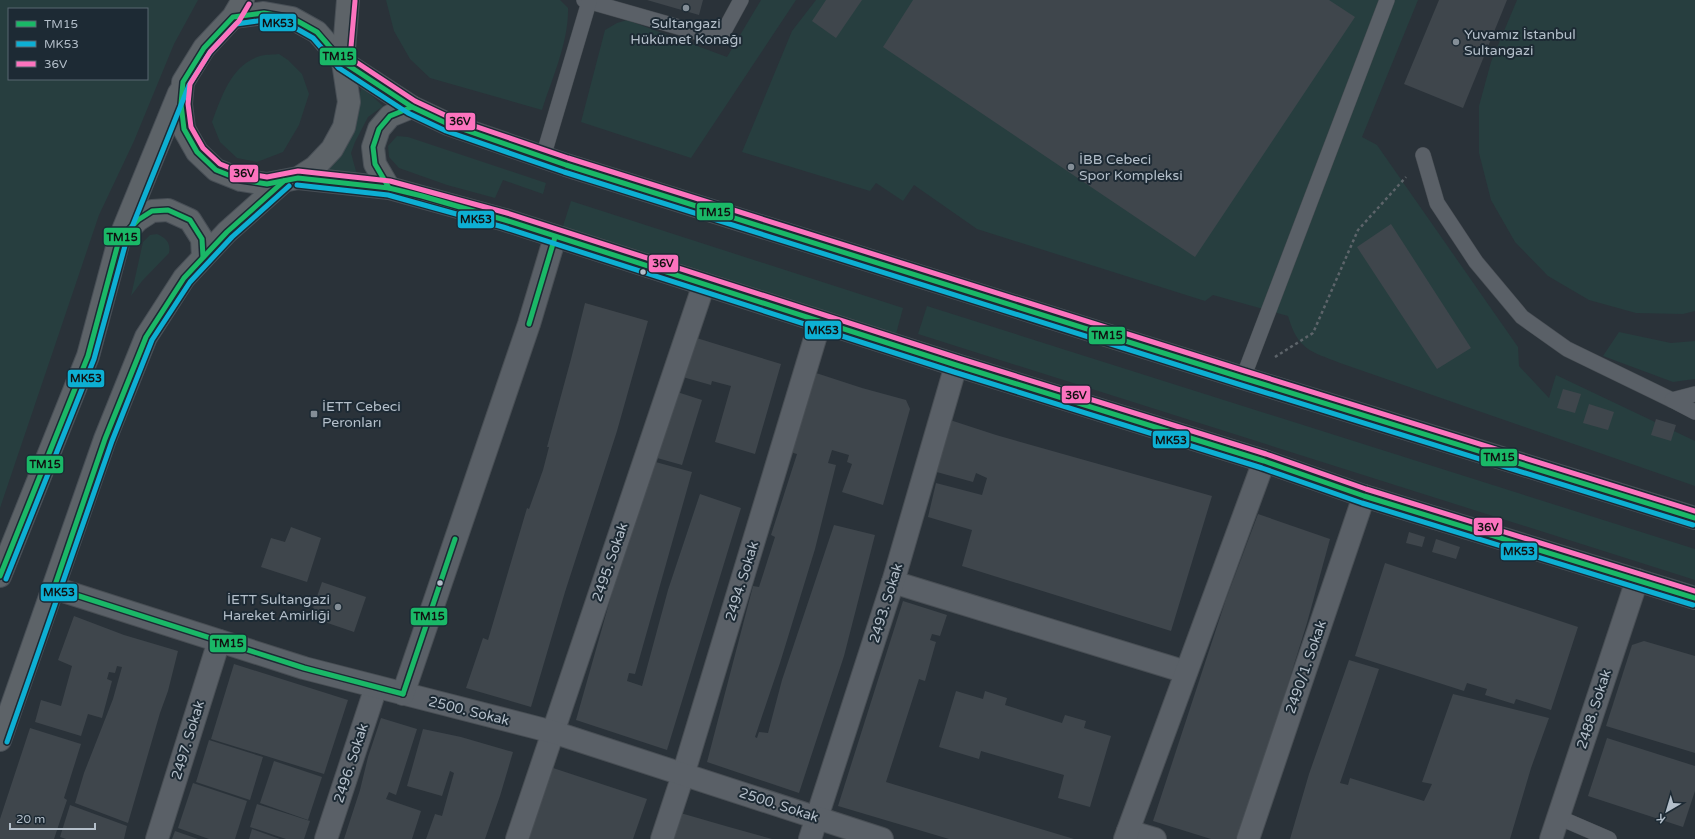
<svg xmlns="http://www.w3.org/2000/svg" width="1695" height="839" viewBox="0 0 1695 839" font-family="'Varela Round',sans-serif">
<style>
.green{fill:#273e3f;fill-rule:evenodd}
.building{fill:#3f464c}
.lines{fill:none;stroke-linecap:round;stroke-linejoin:round}
.service-casing{stroke:#484e54;stroke-width:16}
.minor-casing{stroke:#484e54;stroke-width:24}
.tertiary-casing{stroke:#484e54;stroke-width:24}
.primary-casing{stroke:#484f56;stroke-width:24}
.path{stroke:#5d646a;stroke-width:2.5;stroke-dasharray:3 3;stroke-linecap:butt}
.service{stroke:#5a6067;stroke-width:15}
.minor{stroke:#5a6067;stroke-width:22}
.tertiary{stroke:#5a6067;stroke-width:22}
.primary{stroke:#5d6368;stroke-width:22}
.bus-1-casing{stroke:#1d2a34;stroke-width:8}
.bus-2-casing{stroke:#1d2a34;stroke-width:8}
.bus-3-casing{stroke:#1d2a34;stroke-width:8}
.bus-1{stroke:#1ab867;stroke-width:5}
.bus-2{stroke:#0dafd3;stroke-width:5}
.bus-3{stroke:#fc73be;stroke-width:5}
.poi-dot{fill:#848e97;stroke:#1d2a34;stroke-width:1.5}
.bus-dot{fill:#b4bfca;stroke:#1d2a34;stroke-width:1.5}
.labels{text-anchor:middle;dominant-baseline:central;stroke-width:4;stroke-linejoin:round;paint-order:stroke}
.poi-label{font-size:14px;fill:#b4bfca;stroke:#1d2a34;text-anchor:start}
.street-label{font-size:14px;fill:#b4bfca;stroke:#1d2a34}
.line-badge{stroke:#1d2a34;stroke-width:1.5}
.pale-badge-label{font-size:11px;text-anchor:middle;font-weight:bold;fill:#111}
</style>
<rect width="100%" height="100%" fill="#2a3239"/>
<!-- green -->
<g class="green">
<path d="M0,0H198L174,44L134,141L99,215L0,508ZM9,9H147V79H9Z"/>
<path d="M386,0H560L568,8C569,41 552,79 542,110L430,78L410,59L394,31Z"/>
<path d="M761,0H796L691,158L581,122L605,30L617,23L627,20L727,57Z"/>
<path d="M816,0H1418L1362,137L1377,145L1518,347L1519,366L1549,398L1556,375L1695,441V486L1340,363C1310,351 1298,350 1288,316L1213,295L1205,301L977,229L914,185L903,201L876,183L870,191L742,152L792,31Z"/>
<path d="M1517,0H1695V311L1683,314L1636,313L1589,300L1548,276L1515,242L1491,200L1479,153V106L1491,62Z"/>
<path d="M279,54L288,60L302,74L309,94L299,125L283,152L257,162L237,158L220,142L212,122C222,96 231,65 260,56C266,54 273,55 279,54Z"/>
<path d="M362,87L383,106L368,117L355,142L351,153L357,175L325,173L356,105Z"/>
<path d="M397,136L408,137L546,183L543,194L503,180L495,198L447,185L399,168L389,157L388,146Z"/>
<path d="M571,201L903,308L896,334L562,229Z"/>
<path d="M157,234C166,238 171,243 169,253L142,281L131,296L143,242L150,235Z"/>
<path d="M927,306L1695,549V580L918,334Z"/>
<path d="M1619,332L1671,343L1695,341V379L1673,382L1603,356Z"/>
</g>
<!-- building -->
<g class="building">
<path d="M647,0H703L699,15Z"/>
<path d="M826,0H862L836,38L812,21Z"/>
<path d="M913,0H1329L1355,17L1195,257L883,47Z"/>
<path d="M1439,0H1507L1463,108L1404,84Z"/>
<path d="M1391,224L1471,348L1437,369L1357,247Z"/>
<path d="M585,303L648,321L617,431L565,592L531,707L466,688L483,638L488,640L527,508L529,509L543,470L549,447H547L571,359Z"/>
<path d="M690,336L781,364L755,454L715,442L731,386L712,381L711,385L679,376Z"/>
<path d="M813,372L862,388L906,400L910,409L883,505L842,492L852,464L847,462L849,455L832,450L828,463L836,465L815,549L780,663L755,737L757,738L759,732L768,733L782,680L834,525L875,535L844,656L799,793L707,762L753,586L759,587L775,537L771,535L797,454L790,452Z"/>
<path d="M1563,389L1581,394L1575,413L1557,408Z"/>
<path d="M671,390L702,400L682,465L650,456Z"/>
<path d="M1589,404L1614,412L1608,430L1583,423Z"/>
<path d="M947,419L996,435L1212,496L1171,631L962,566L972,530L928,517L936,483L982,495L987,478L976,473L973,482L933,471Z"/>
<path d="M1656,419L1676,425L1671,441L1651,435Z"/>
<path d="M652,461L692,472L635,674L629,673L627,681L642,686L668,590L700,494L741,508L667,750L576,720L625,547Z"/>
<path d="M1258,514L1330,539L1307,623L1240,839H1211L1153,821L1226,599Z"/>
<path d="M291,527L321,538L307,582L261,567L271,538L285,542Z"/>
<path d="M1409,532L1425,537L1422,547L1406,543Z"/>
<path d="M1436,539L1460,547L1456,559L1432,552Z"/>
<path d="M1385,563L1578,627L1551,710L1516,699L1514,704L1485,695L1487,689L1467,683L1464,691L1355,656Z"/>
<path d="M322,582L366,597L354,632L310,617Z"/>
<path d="M903,601L947,615L940,636L932,634L930,640L936,642L925,681L919,679L886,782L1074,839H949L838,806Z"/>
<path d="M74,616L124,635L178,651L168,691L160,713L128,823L75,803L84,773L113,699L122,667L117,666L115,673L109,672L107,679L112,681L102,718L88,714L81,736L35,722L41,700L61,706L72,666L58,660Z"/>
<path d="M1644,641L1695,656V753L1606,726L1632,645Z"/>
<path d="M1349,660L1379,669L1340,783L1348,785L1350,778L1424,801L1432,784L1422,782L1453,694L1549,718L1531,768L1510,839H1290L1309,774Z"/>
<path d="M234,664L348,700L324,774L211,739Z"/>
<path d="M956,691L983,699L985,691L1007,698L1005,705L1062,723L1065,715L1086,721L1084,728L1111,736L1090,807L1058,798L1064,775L981,751L979,759L939,747Z"/>
<path d="M381,718L417,729L396,795L389,792L386,799L421,811L412,839H344L360,790L368,757Z"/>
<path d="M30,728L81,744L64,798L67,800L54,839H0V819Z"/>
<path d="M423,729L461,737L513,752L500,796L485,839H426L435,814L442,816L454,773L450,771L442,796L407,786Z"/>
<path d="M1607,738L1695,766V791L1683,827L1588,796Z"/>
<path d="M209,740L263,757L250,800L196,782Z"/>
<path d="M274,761L322,777L308,820L260,803Z"/>
<path d="M550,767L647,799L633,839H529Z"/>
<path d="M193,783L247,801L235,839H209L178,828Z"/>
<path d="M257,804L310,821L304,839H286L250,827Z"/>
<path d="M70,805L127,826L124,839H66L60,837Z"/>
<path d="M677,812L729,827L772,839H668Z"/>
<path d="M252,829L280,839H249Z"/>
<path d="M175,831L198,839H172Z"/>
</g>
<g class="lines">
<defs>
<g id="service">
<path d="M584,0L710,36L723,33L741,0"/>
<path d="M1423,155L1437,203L1476,262L1522,317L1567,349L1672,400"/>
<path d="M543,157L589,2"/>
<path d="M1243,378L1387,0"/>
<path d="M1695,394L1672,400L1695,412"/>
<path d="M1558,817L1609,839"/>
</g>
<g id="minor">
<path d="M893,582L1186,672"/>
<path d="M1128,831L1155,839"/>
<path d="M157,839L219,641"/>
<path d="M326,839L376,687"/>
<path d="M517,839L704,284"/>
<path d="M662,839L683,775L820,322"/>
<path d="M810,839L893,582L956,365"/>
<path d="M1125,839L1264,461"/>
<path d="M1248,839L1364,496"/>
<path d="M1551,839L1637,580"/>
</g>
<g id="tertiary">
<path d="M54,588L304,668L553,732L882,839"/>
<path d="M403,694L529,324L555,237"/>
</g>
<g id="primary">
<path d="M233,17L264,13L292,18L317,32L343,62L349,102L344,127L332,149L315,167L298,178L267,184L241,180L216,170L197,152L184,129L181,104L183,82L204,48L233,17L243,0"/>
<path d="M343,62L412,107L448,124L566,165L1243,378L1695,518"/>
<path d="M343,62L348,0"/>
<path d="M298,178L389,188L505,220L956,365L1264,461L1364,496L1695,598"/>
<path d="M389,188L375,164L373,147L379,129L390,116L412,107"/>
<path d="M123,235L138,220L152,211L168,210L190,220L202,239L203,257"/>
<path d="M0,576L88,356L119,240L179,93"/>
<path d="M0,740L105,439L146,337L184,278L227,232L284,181"/>
</g>
</defs>
<!-- service casing -->
<use href="#service" class="service-casing"/>
<!-- minor casing -->
<use href="#minor" class="minor-casing"/>
<!-- tertiary casing -->
<use href="#tertiary" class="tertiary-casing"/>
<!-- primary casing -->
<use href="#primary" class="primary-casing"/>
<!-- path -->
<path class="path" d="M1275,357L1313,333L1358,230L1406,177"/>
<!-- service -->
<use href="#service" class="service"/>
<!-- minor -->
<use href="#minor" class="minor"/>
<!-- tertiary -->
<use href="#tertiary" class="tertiary"/>
<!-- primary -->
<use href="#primary" class="primary"/>
<defs>
<g id="bus-1">
<path d="M389,188L375,164L373,147L379,129L390,116L412,107"/>
<path d="M529,324L555,237"/>
<path d="M1695,518L1243,378L566,165L448,124L412,107L343,62L317,32L292,18L264,13L233,17L204,48L183,82L181,104L184,129L197,152L216,170L241,180L267,184L298,178L389,188L422,196L505,220L956,365L1264,461L1364,496L1695,598"/>
<path d="M0,576L88,356L119,240L138,220L152,211L168,210L190,220L202,239L203,257"/>
<path d="M54,588L105,439L146,337L184,278L227,232L284,181"/>
<path d="M54,588L304,668L403,694"/>
<path d="M403,694L455,539"/>
</g>
<g id="bus-2">
<path d="M297,185L388,195L503,227L954,372L1262,468L1362,503L1693,605"/>
<path d="M6,579L94,359L126,242L189,85L210,52L236,24L264,20L290,25L313,38L339,68L408,113L446,131L564,172L1241,385L1693,525"/>
<path d="M7,742L112,441L152,340L190,282L232,237L289,186"/>
</g>
<g id="bus-3">
<path d="M355,1L350,58L415,101L451,118L568,158L1245,371L1695,511"/>
<path d="M249,4L239,21L210,52L190,84L188,104L191,127L203,148L220,164L243,173L267,177L298,171L390,181L507,213L958,358L1266,454L1366,489L1695,591"/>
</g>
</defs>
<!-- bus-1 casing -->
<use href="#bus-1" class="bus-1-casing"/>
<!-- bus-2 casing -->
<use href="#bus-2" class="bus-2-casing"/>
<!-- bus-3 casing -->
<use href="#bus-3" class="bus-3-casing"/>
<!-- bus-1 -->
<use href="#bus-1" class="bus-1"/>
<!-- bus-2 -->
<use href="#bus-2" class="bus-2"/>
<!-- bus-3 -->
<use href="#bus-3" class="bus-3"/>
</g>
<!-- markers -->
<g class="poi-dot">
<circle cx="686" cy="8" r="4"/>
<circle cx="1456" cy="42" r="4"/>
<circle cx="1071" cy="167" r="4"/>
<rect x="310" y="410" width="8" height="8" rx="2"/>
<circle cx="338" cy="607" r="4"/>
</g>
<g class="bus-dot">
<circle cx="643" cy="272" r="3.5"/>
<circle cx="440" cy="583" r="3.5"/>
</g>
<g class="labels">
<!-- poi labels -->
<g class="poi-label">
<text x="686" y="23" text-anchor="middle">Sultangazi<tspan x="686" dy="16">Hükümet Konağı</tspan></text>
<text x="1464" y="34">Yuvamız İstanbul<tspan x="1464" dy="16">Sultangazi</tspan></text>
<text x="1079" y="159">İBB Cebeci<tspan x="1079" dy="16">Spor Kompleksi</tspan></text>
<text x="322" y="406">İETT Cebeci<tspan x="322" dy="16">Peronları</tspan></text>
<text x="330" y="599" text-anchor="end">İETT Sultangazi<tspan x="330" dy="16">Hareket Amirliği</tspan></text>
</g>
<!-- street labels -->
<g class="street-label">
<text transform="translate(610 562) rotate(-71)">2495. Sokak</text>
<text transform="translate(742 581) rotate(-73)">2494. Sokak</text>
<text transform="translate(886 603) rotate(-73)">2493. Sokak</text>
<text transform="translate(1306 667) rotate(-71)">2490/1. Sokak</text>
<text transform="translate(1594 709) rotate(-72)">2488. Sokak</text>
<text transform="translate(469 711) rotate(14)">2500. Sokak</text>
<text transform="translate(188 740) rotate(-73)">2497. Sokak</text>
<text transform="translate(351 763) rotate(-72)">2496. Sokak</text>
<text transform="translate(779 805) rotate(18)">2500. Sokak</text>
</g>
</g>
<g class="line-badge">
<rect x="259" y="13" width="38" height="19" rx="4" fill="#0dafd3"/>
<rect x="319" y="47" width="38" height="19" rx="4" fill="#1ab867"/>
<rect x="445" y="112" width="31" height="19" rx="4" fill="#fc73be"/>
<rect x="229" y="164" width="30" height="19" rx="4" fill="#fc73be"/>
<rect x="696" y="202" width="38" height="19" rx="4" fill="#1ab867"/>
<rect x="457" y="210" width="38" height="19" rx="4" fill="#0dafd3"/>
<rect x="103" y="227" width="38" height="19" rx="4" fill="#1ab867"/>
<rect x="648" y="254" width="31" height="19" rx="4" fill="#fc73be"/>
<rect x="804" y="320" width="38" height="20" rx="4" fill="#0dafd3"/>
<rect x="1088" y="326" width="38" height="19" rx="4" fill="#1ab867"/>
<rect x="67" y="369" width="38" height="19" rx="4" fill="#0dafd3"/>
<rect x="1061" y="385" width="30" height="19" rx="4" fill="#fc73be"/>
<rect x="1152" y="430" width="38" height="19" rx="4" fill="#0dafd3"/>
<rect x="1480" y="448" width="38" height="19" rx="4" fill="#1ab867"/>
<rect x="26" y="455" width="38" height="19" rx="4" fill="#1ab867"/>
<rect x="1473" y="517" width="30" height="19" rx="4" fill="#fc73be"/>
<rect x="1500" y="542" width="38" height="19" rx="4" fill="#0dafd3"/>
<rect x="40" y="583" width="38" height="19" rx="4" fill="#0dafd3"/>
<rect x="410" y="607" width="38" height="19" rx="4" fill="#1ab867"/>
<rect x="209" y="634" width="38" height="19" rx="4" fill="#1ab867"/>
</g>
<g class="pale-badge-label">
<text x="278" y="27">MK53</text>
<text x="338" y="60">TM15</text>
<text x="460" y="125">36V</text>
<text x="244" y="177">36V</text>
<text x="715" y="216">TM15</text>
<text x="476" y="223">MK53</text>
<text x="122" y="241">TM15</text>
<text x="663" y="267">36V</text>
<text x="823" y="334">MK53</text>
<text x="1107" y="339">TM15</text>
<text x="86" y="382">MK53</text>
<text x="1076" y="399">36V</text>
<text x="1171" y="444">MK53</text>
<text x="1499" y="461">TM15</text>
<text x="45" y="468">TM15</text>
<text x="1488" y="531">36V</text>
<text x="1519" y="555">MK53</text>
<text x="59" y="596">MK53</text>
<text x="429" y="620">TM15</text>
<text x="228" y="647">TM15</text>
</g>
<!-- legend -->
<rect x="8" y="8" width="140" height="72" fill="#1d2a34" stroke="#596670"/>
<rect x="16" y="21" width="20" height="6" fill="#1ab867" stroke="#596670"/>
<text x="44" y="28" font-size="12" fill="#b4bfca">TM15</text>
<rect x="16" y="41" width="20" height="6" fill="#0dafd3" stroke="#596670"/>
<text x="44" y="48" font-size="12" fill="#b4bfca">MK53</text>
<rect x="16" y="61" width="20" height="6" fill="#fc73be" stroke="#596670"/>
<text x="44" y="68" font-size="12" fill="#b4bfca">36V</text>
<!-- north arrow -->
<g transform="translate(1667 811) rotate(218)" stroke="#1d2a34" stroke-width="3" paint-order="stroke">
<path d="M0-3L7 15L0 10L-7 15Z" fill="#b4bfca"/>
<text y="-6" font-size="11" font-weight="bold" text-anchor="middle" fill="#b4bfca">K</text>
</g>
<!-- scale -->
<path d="M10 823v6h85v-6" fill="none" stroke="#b4bfca" stroke-width="2"/>
<text x="16" y="823" font-size="12" fill="#b4bfca" stroke="#1d2a34" stroke-width="3" paint-order="stroke">20 m</text>
</svg>
